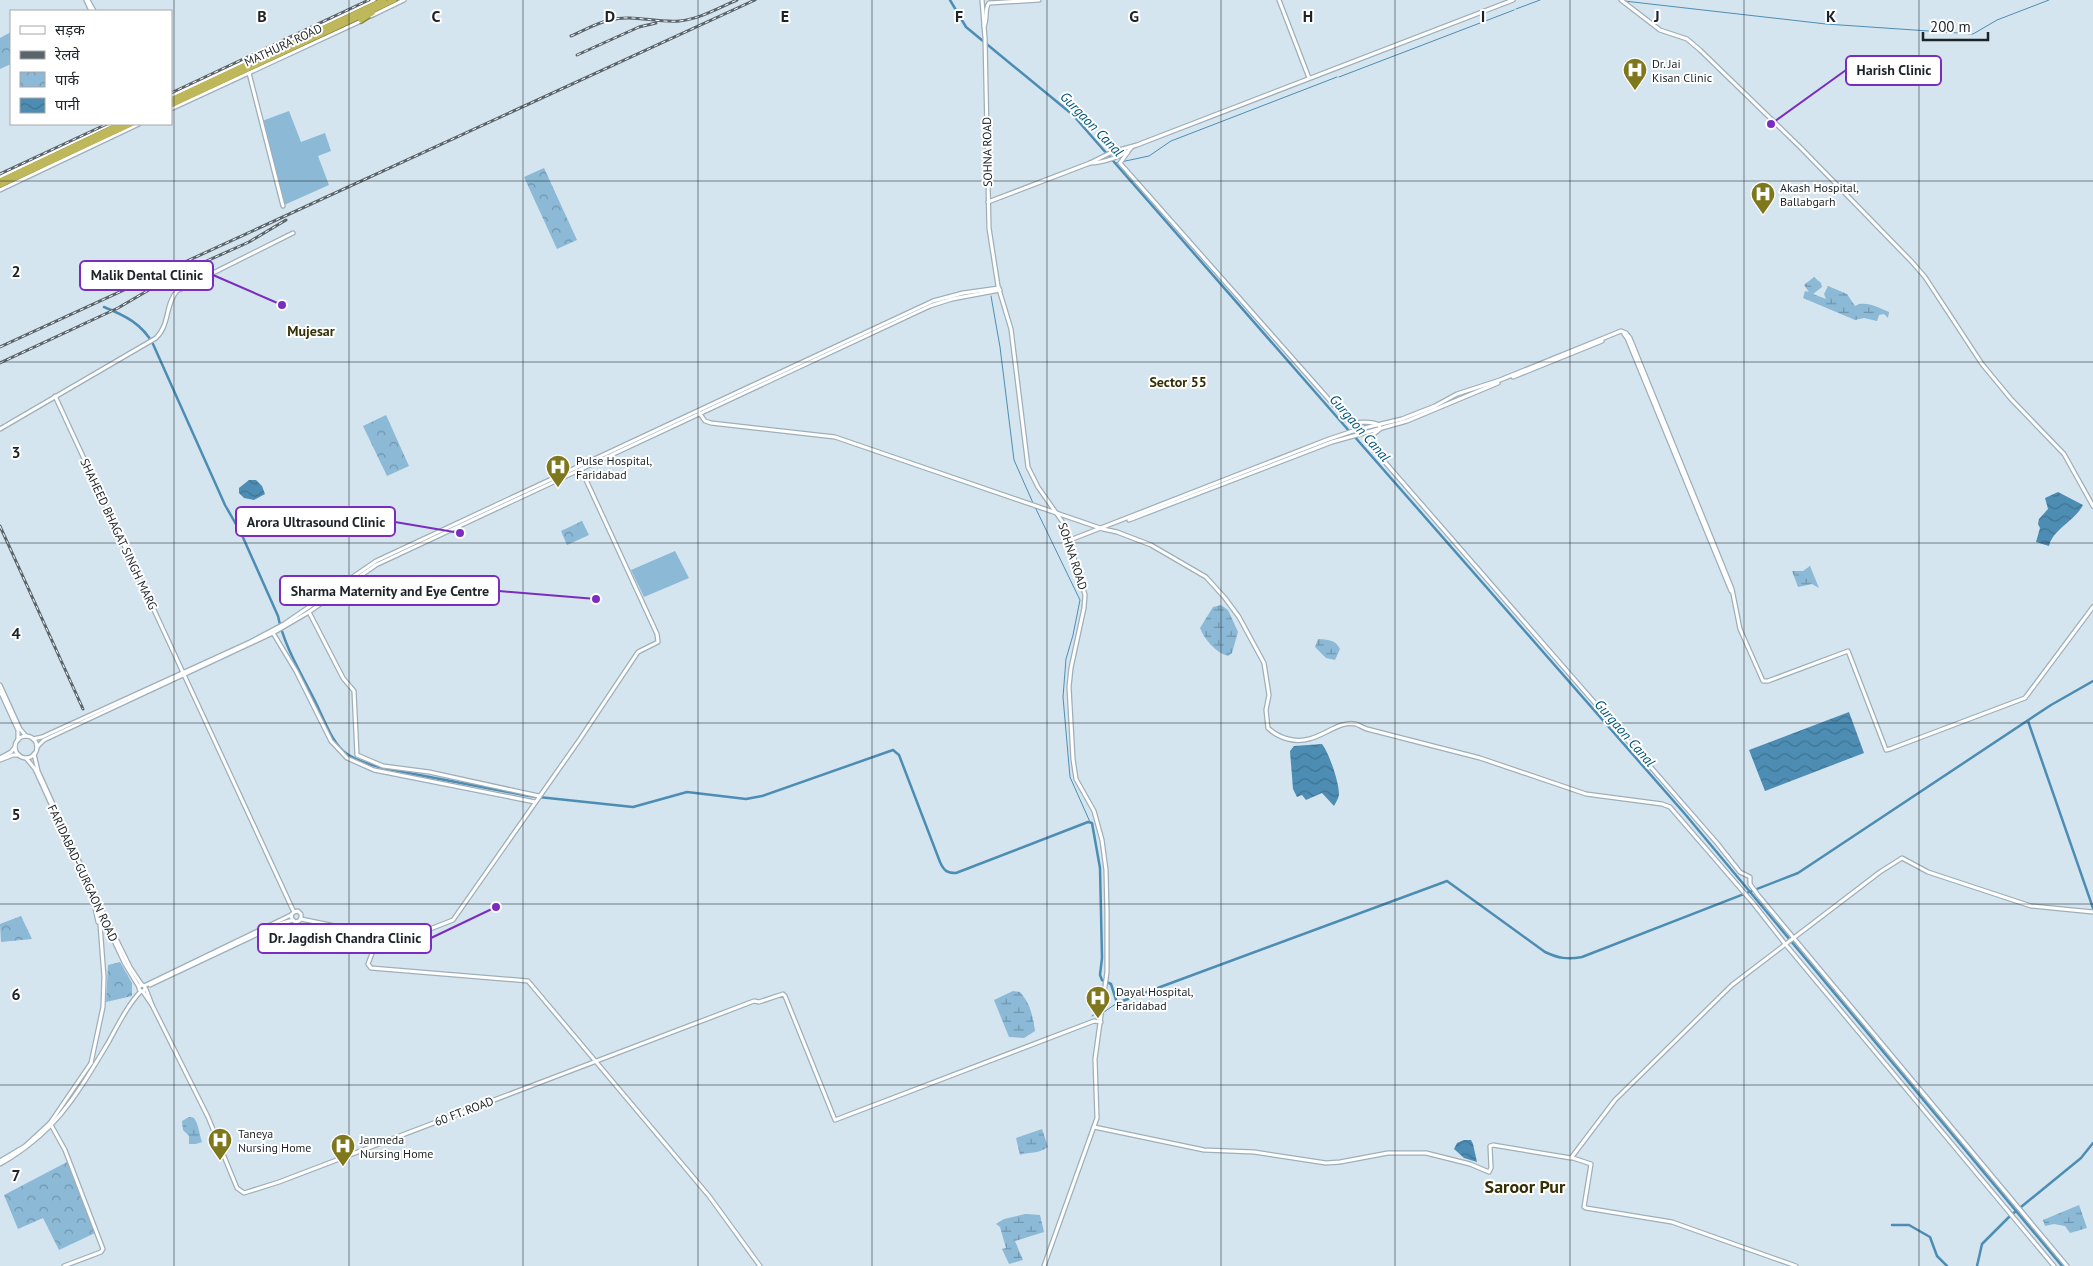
<svg xmlns="http://www.w3.org/2000/svg" width="2093" height="1266" viewBox="0 0 2093 1266" font-family="'PT Sans','Noto Sans Devanagari',sans-serif">
<style>
.grass{fill:#8bb9d6}
.wetland{fill:url(#wetland-marsh)}
.park{fill:url(#park-crowns)}
.water{fill:url(#water-waves)}
.lines{fill:none;stroke-linecap:round;stroke-linejoin:round}
.stream{stroke:#4d8db3;stroke-width:1}
.canal{stroke:#4d8db3;stroke-width:2.5}
.secondary-casing{stroke:#9fafba;stroke-width:5.5}
.highway-casing{stroke:#868449;stroke-width:8}
.secondary{stroke:#fff;stroke-width:3}
.highway{stroke:#beb85b;stroke-width:5}
.rail-casing{stroke:#5a646b;stroke-width:3}
.rail{stroke:#fff;stroke-width:1;stroke-dasharray:4;stroke-linecap:butt}
.grid{fill:none;stroke:#1d2428;stroke-width:1;stroke-opacity:0.55}
.labels{text-anchor:middle;dominant-baseline:central;stroke-width:4;stroke-linejoin:round;paint-order:stroke}
.street-label{font-size:12px;fill:#1d2428;stroke:#fff}
.poi-label{font-size:12px;fill:#1d2428;stroke:#fff;text-anchor:start}
.water-label{font-size:14px;font-style:italic;fill:#00567c;stroke:#fff}
.neighbourhood-label{font-size:14px;font-weight:bold;fill:#343005;stroke:#fff}
.district-label{font-size:18px;font-weight:bold;fill:#343005;stroke:#fff}
.grid-label{font-size:16px;text-anchor:middle;font-weight:bold;fill:#1d2428;stroke:#fff;stroke-width:4;stroke-linejoin:round;paint-order:stroke}
.leader{fill:none;stroke:#7b2cbf;stroke-width:2}
.callout-dot{fill:#7b2cbf;stroke:#fff;stroke-width:2}
.callout{fill:#fff;stroke:#7b2cbf;stroke-width:2}
.callout-label{font-size:14px;text-anchor:middle;font-weight:bold;fill:#1d2428}
</style>
<defs>
<pattern id="wetland-marsh" width="20" height="14" patternUnits="userSpaceOnUse" patternTransform="scale(1.25)"><rect width="20" height="14" fill="#8bb9d6"/><path d="M1 5h8M5 5V1M11 12h8M15 12V8" fill="none" stroke="#7196ae"/></pattern>
<pattern id="park-crowns" width="20" height="18" patternUnits="userSpaceOnUse" patternTransform="scale(1.25)"><rect width="20" height="18" fill="#8bb9d6"/><path d="M2 6a3 3 0 1 1 6 0M12 15a3 3 0 1 1 6 0" fill="none" stroke="#7196ae"/></pattern>
<pattern id="water-waves" width="16" height="10" patternUnits="userSpaceOnUse" patternTransform="scale(1.25)"><rect width="16" height="10" fill="#4d8db3"/><path d="M0 5q4-4 8 0t8 0" fill="none" stroke="#3f7392"/></pattern>
</defs>
<rect width="100%" height="100%" fill="#d4e5f0"/>
<!-- grass -->
<g class="grass">
<path d="M289,111L301,142L325,133L331,151L318,156L329,185L284,205L262,121Z"/>
<path d="M675,551L689,578L644,597L631,570Z"/>
</g>
<!-- wetland -->
<g class="wetland">
<path d="M1814,277L1821,283L1822,287L1813,294L1826,299L1824,294L1828,286L1847,294L1855,306C1865,300 1879,308 1889,312L1888,318L1884,314L1879,315L1877,321L1864,318L1855,320L1803,298L1805,291L1809,292L1804,285Z"/>
<path d="M1810,566L1819,588L1812,584L1798,587L1792,571H1803Z"/>
<path d="M1221,605L1228,610L1238,632L1232,653L1228,656C1215,652 1205,640 1200,628L1213,607Z"/>
<path d="M1318,639C1328,640 1335,639 1340,649L1335,660L1326,658L1315,647Z"/>
<path d="M1013,991L1020,992C1030,1003 1033,1016 1035,1031L1024,1038L1009,1037L994,1000Z"/>
<path d="M189,1117L194,1118C199,1125 199,1134 202,1142L196,1144H189V1136L183,1130L182,1121Z"/>
<path d="M1042,1129L1048,1147C1036,1155 1032,1151 1020,1155L1016,1138Z"/>
<path d="M2079,1205L2087,1228L2070,1233L2065,1226L2054,1224L2045,1226L2043,1220Z"/>
<path d="M1025,1214L1040,1215L1044,1232L1015,1241L1023,1260L1009,1264L1002,1249L1006,1248L1000,1227L996,1224L1004,1219Z"/>
</g>
<!-- park -->
<g class="park">
<path d="M11,32V64L0,69V38Z"/>
<path d="M544,168L577,240L557,249L524,177Z"/>
<path d="M386,415L409,466L387,476L363,426Z"/>
<path d="M582,521L589,535L567,545L561,531Z"/>
<path d="M21,916L32,939L1,942L0,924Z"/>
<path d="M120,962L132,983V996L106,1002L108,965Z"/>
<path d="M67,1162L95,1233L59,1250L43,1218L18,1229L4,1195Z"/>
</g>
<!-- water -->
<g class="water">
<path d="M249,480H256L262,486L265,494L254,500L244,498L239,493V488Z"/>
<path d="M2058,492L2083,505C2075,521 2053,529 2049,546L2036,542L2040,528L2038,524L2039,519L2048,509L2045,498Z"/>
<path d="M1849,712L1864,753L1765,791L1749,750Z"/>
<path d="M1322,744C1329,753 1339,782 1339,794C1339,798 1336,802 1334,806L1322,793L1306,800L1302,795L1297,797L1293,789L1290,751L1294,746Z"/>
<path d="M1464,1140H1471L1473,1144L1477,1162L1464,1158L1454,1149L1457,1143Z"/>
</g>
<g class="lines">
<!-- stream -->
<g class="stream">
<path d="M1624,1L1826,24L1973,34L1997,20L2049,0"/>
<path d="M1516,9L1540,0"/>
<path d="M1339,77L1514,10"/>
<path d="M1116,163L1149,156L1171,141L1337,77"/>
<path d="M991,296L1000,347L1014,460L1033,503"/>
<path d="M1035,507L1080,600L1073,635L1066,659L1063,697L1070,777L1090,822"/>
<path d="M1092,1016L1098,1012H1104L1117,1003"/>
</g>
<!-- canal -->
<g class="canal">
<path d="M950,0L966,27L1073,115L1350,432"/>
<path d="M104,307C126,316 142,324 153,344L225,505L241,533L278,616C284,646 301,673 315,701C323,717 330,738 343,751C356,762 377,767 393,770L529,796L633,807L687,792L746,799L762,796L893,750L899,755L940,862C944,871 947,873 956,873L1088,822L1092,823L1100,868L1102,958L1100,975L1102,980L1111,984L1117,1003L1447,881L1545,952C1558,958 1567,960 1582,957L1798,873L2051,705L2093,681"/>
<path d="M1354,436L1685,814L2062,1266"/>
<path d="M2028,721L2093,908"/>
<path d="M1892,1225H1909L1930,1237L1937,1256L1947,1266"/>
<path d="M1977,1266L1982,1244L2010,1216L2081,1158L2093,1143"/>
</g>
<defs>
<g id="secondary">
<path d="M86,0L91,11"/>
<path d="M88,0L94,11"/>
<path d="M982,0L985,38L989,228L998,286L1011,329L1028,467L1038,487L1064,524L1085,595L1084,608L1071,668L1069,687L1073,759L1076,779L1094,811L1102,840L1106,870L1107,913V972L1095,1059L1097,1118L1044,1266"/>
<path d="M1279,0L1309,78"/>
<path d="M1621,0L1660,30L1687,39L1700,50L1801,148L1912,262L1925,277L1982,364L2011,399L2064,454L2093,506"/>
<path d="M371,16L404,0"/>
<path d="M984,26C988,19 984,9 989,3L1039,0"/>
<path d="M249,73L283,206"/>
<path d="M171,96L374,0"/>
<path d="M171,109L361,21"/>
<path d="M1128,152L1120,163L1348,421C1358,425 1369,419 1379,425L1380,429L1370,437V445L1717,843L1740,872L1750,877V884L1758,895L2067,1266"/>
<path d="M1090,163C1101,163 1126,156 1132,147"/>
<path d="M0,177L111,124"/>
<path d="M0,190L139,124"/>
<path d="M988,202L1090,163L1112,152L1137,145L1513,0"/>
<path d="M1624,334L1627,338L1731,591"/>
<path d="M1513,377L1602,341"/>
<path d="M55,396L292,908L294,912L291,915L292,919L295,922L299,921L301,918V914L298,911L294,912"/>
<path d="M698,411L705,421L711,423L835,437L1103,529L1117,532L1151,545L1206,577L1225,598L1239,617L1264,663L1269,695L1266,710L1268,728C1274,734 1280,737 1288,739C1317,747 1335,719 1356,724C1359,725 1363,728 1367,729L1480,758L1586,794L1662,804L1670,807L1753,903L1786,945L2054,1266"/>
<path d="M0,429L156,338C170,325 165,304 177,291L293,233"/>
<path d="M1129,520L1332,442L1407,421L1498,383"/>
<path d="M1070,540L1329,439L1356,430L1402,419L1435,406L1457,394L1500,380L1621,331L1626,333L1630,338L1726,574L1732,589L1740,629L1763,681H1768L1848,651L1885,747L1886,750L1890,749L2025,698L2093,607"/>
<path d="M309,612L343,678L354,691L357,755L383,766L429,772L539,796"/>
<path d="M273,633L296,671L331,741L347,758L374,770L535,802"/>
<path d="M0,685L20,729L26,736"/>
<path d="M0,691L18,730V740"/>
<circle cx="26" cy="747" r="11"/>
<path d="M33,739L42,737L250,642L284,624L376,561L933,301L963,293L999,288"/>
<path d="M37,747L44,740L273,633L309,612L376,565L930,306L952,299L1000,290"/>
<path d="M34,754L38,771L93,892L130,967L142,985"/>
<path d="M0,758L11,752L15,747"/>
<path d="M26,758L35,769L92,894L125,964L139,987"/>
<path d="M0,760L13,755H19"/>
<path d="M93,899L98,922"/>
<path d="M301,919L335,926L356,940L379,949L453,920L580,739L638,652L658,642L657,634L581,469"/>
<path d="M374,948L368,964L371,968L528,981L709,1196L760,1266"/>
<circle cx="142" cy="988" r="3"/>
<path d="M150,985L279,924L293,920"/>
<path d="M144,986L291,915"/>
<path d="M146,989L152,1005"/>
<path d="M143,992L152,1005L208,1117L237,1188L244,1193L279,1182L754,1001L759,1002L783,994L785,996L835,1120L1094,1021L1101,1022"/>
<path d="M91,1063L103,1007L104,977L99,911"/>
<path d="M50,1123L65,1150L103,1249L101,1252L64,1266"/>
<path d="M1094,1127L1204,1150L1254,1152L1326,1163L1340,1162L1388,1153H1426L1470,1164L1489,1172L1491,1168L1490,1146L1493,1145L1571,1158L1615,1100L1732,985L1880,872L1902,858L1928,872L2031,906L2093,912"/>
<path d="M1573,1158L1591,1164L1584,1207L1586,1208L1672,1222L1796,1266"/>
<path d="M0,1161L25,1146L50,1123L91,1063"/>
<path d="M0,1164C56,1132 76,1096 108,1043C118,1025 127,1006 141,991"/>
</g>
<g id="highway">
<path d="M361,20L372,13"/>
<path d="M171,100L384,0"/>
<path d="M171,105L394,0"/>
<path d="M0,181L121,124"/>
<path d="M0,185L131,124"/>
</g>
</defs>
<!-- secondary casing -->
<use href="#secondary" class="secondary-casing"/>
<!-- highway casing -->
<use href="#highway" class="highway-casing"/>
<!-- secondary -->
<use href="#secondary" class="secondary"/>
<!-- highway -->
<use href="#highway" class="highway"/>
<defs>
<g id="rail">
<path d="M571,36C583,31 596,23 610,20C632,14 656,23 679,21C700,19 718,8 737,0"/>
<path d="M577,55L639,27L656,23"/>
<path d="M171,93L369,0"/>
<path d="M0,174L107,124"/>
<path d="M0,347L755,0"/>
<path d="M0,363L118,308L171,277L249,242L286,220"/>
<path d="M0,526L83,709"/>
</g>
</defs>
<!-- rail casing -->
<use href="#rail" class="rail-casing"/>
<!-- rail -->
<use href="#rail" class="rail"/>
</g>
<!-- grid -->
<path class="grid" d="M174,0V1266M349,0V1266M523,0V1266M698,0V1266M872,0V1266M1047,0V1266M1221,0V1266M1395,0V1266M1570,0V1266M1744,0V1266M1919,0V1266M0,181H2093M0,362H2093M0,543H2093M0,723H2093M0,904H2093M0,1085H2093"/>
<!-- icons -->
<defs>
<symbol id="hospital-pin" viewBox="-11 -11 22 30"><path d="M0 17L-7.5 6A9.5 9.5 0 1 1 7.5 6Z" fill="#7e771c" stroke="#fff"/><path d="M-5-5h3v3.5h4V-5h3V5h-3V1.5h-4V5h-3Z" fill="#fff"/></symbol>
</defs>
<g fill-rule="evenodd">
<use href="#hospital-pin" x="1621" y="56" width="28" height="38"/>
<use href="#hospital-pin" x="1749" y="180" width="28" height="38"/>
<use href="#hospital-pin" x="544" y="453" width="28" height="38"/>
<use href="#hospital-pin" x="1084" y="984" width="28" height="38"/>
<use href="#hospital-pin" x="206" y="1126" width="28" height="38"/>
<use href="#hospital-pin" x="329" y="1132" width="28" height="38"/>
</g>
<g class="labels">
<!-- street labels -->
<g class="street-label">
<text transform="translate(283 45) rotate(-25)">MATHURA ROAD</text>
<text transform="translate(987 152) rotate(-91)">SOHNA ROAD</text>
<text transform="translate(119 534) rotate(65)">SHAHEED BHAGAT SINGH MARG</text>
<text transform="translate(1073 556) rotate(72)">SOHNA ROAD</text>
<text transform="translate(83 873) rotate(65)">FARIDABAD-GURGAON ROAD</text>
<text transform="translate(464 1111) rotate(-21)">60 FT. ROAD</text>
</g>
<!-- poi labels -->
<g class="poi-label">
<text x="1652" y="63">Dr. Jai<tspan x="1652" dy="14">Kisan Clinic</tspan></text>
<text x="1780" y="187">Akash Hospital,<tspan x="1780" dy="14">Ballabgarh</tspan></text>
<text x="576" y="460">Pulse Hospital,<tspan x="576" dy="14">Faridabad</tspan></text>
<text x="1116" y="991">Dayal Hospital,<tspan x="1116" dy="14">Faridabad</tspan></text>
<text x="238" y="1133">Taneya<tspan x="238" dy="14">Nursing Home</tspan></text>
<text x="360" y="1139">Janmeda<tspan x="360" dy="14">Nursing Home</tspan></text>
</g>
<!-- water labels -->
<g class="water-label">
<text transform="translate(1092 124) rotate(46)">Gurgaon Canal</text>
<text transform="translate(1360 428) rotate(49)">Gurgaon Canal</text>
<text transform="translate(1625 733) rotate(49)">Gurgaon Canal</text>
</g>
<!-- neighbourhood labels -->
<g class="neighbourhood-label">
<text x="311" y="331">Mujesar</text>
<text x="1178" y="382">Sector 55</text>
</g>
<!-- district labels -->
<g class="district-label">
<text x="1525" y="1186">Saroor Pur</text>
</g>
</g>
<g class="grid-label">
<text x="262" y="22">B</text>
<text x="436" y="22">C</text>
<text x="610" y="22">D</text>
<text x="785" y="22">E</text>
<text x="959" y="22">F</text>
<text x="1134" y="22">G</text>
<text x="1308" y="22">H</text>
<text x="1483" y="22">I</text>
<text x="1657" y="22">J</text>
<text x="1831" y="22">K</text>
<text x="16" y="277">2</text>
<text x="16" y="458">3</text>
<text x="16" y="639">4</text>
<text x="16" y="820">5</text>
<text x="16" y="1000">6</text>
<text x="16" y="1181">7</text>
</g>
<!-- callouts -->
<path class="leader" d="M1771 124L1846 70M282 305L213 275M460 533L395 522M596 599L499 591M496 907L431 938"/>
<g class="callout-dot">
<circle cx="1771" cy="124" r="5"/>
<circle cx="282" cy="305" r="5"/>
<circle cx="460" cy="533" r="5"/>
<circle cx="596" cy="599" r="5"/>
<circle cx="496" cy="907" r="5"/>
</g>
<g class="callout">
<rect x="1846" y="56" width="95" height="29" rx="5"/>
<rect x="80" y="261" width="133" height="29" rx="5"/>
<rect x="236" y="507" width="159" height="29" rx="5"/>
<rect x="280" y="576" width="219" height="29" rx="5"/>
<rect x="258" y="924" width="173" height="29" rx="5"/>
</g>
<g class="callout-label">
<text x="1894" y="75">Harish Clinic</text>
<text x="147" y="280">Malik Dental Clinic</text>
<text x="316" y="527">Arora Ultrasound Clinic</text>
<text x="390" y="596">Sharma Maternity and Eye Centre</text>
<text x="345" y="943">Dr. Jagdish Chandra Clinic</text>
</g>
<!-- legend -->
<rect x="10" y="10" width="162" height="115" fill="#ffffff" stroke="#a5a7a9"/>
<rect x="20" y="26" width="25" height="8" fill="#ffffff" stroke="#a5a7a9"/>
<text x="55" y="35" font-size="15" fill="#1d2428">सड़क</text>
<rect x="20" y="51" width="25" height="8" fill="#5a646b" stroke="#a5a7a9"/>
<text x="55" y="60" font-size="15" fill="#1d2428">रेलवे</text>
<rect x="20" y="72" width="25" height="15" fill="url(#park-crowns)" stroke="#a5a7a9"/>
<text x="55" y="85" font-size="15" fill="#1d2428">पार्क</text>
<rect x="20" y="98" width="25" height="15" fill="url(#water-waves)" stroke="#a5a7a9"/>
<text x="55" y="110" font-size="15" fill="#1d2428">पानी</text>
<!-- scale -->
<path d="M1923 32v8h65v-8" fill="none" stroke="#1d2428" stroke-width="2.5"/>
<text x="1930" y="32" font-size="15" fill="#1d2428" stroke="#ffffff" stroke-width="4" paint-order="stroke">200 m</text>
</svg>
